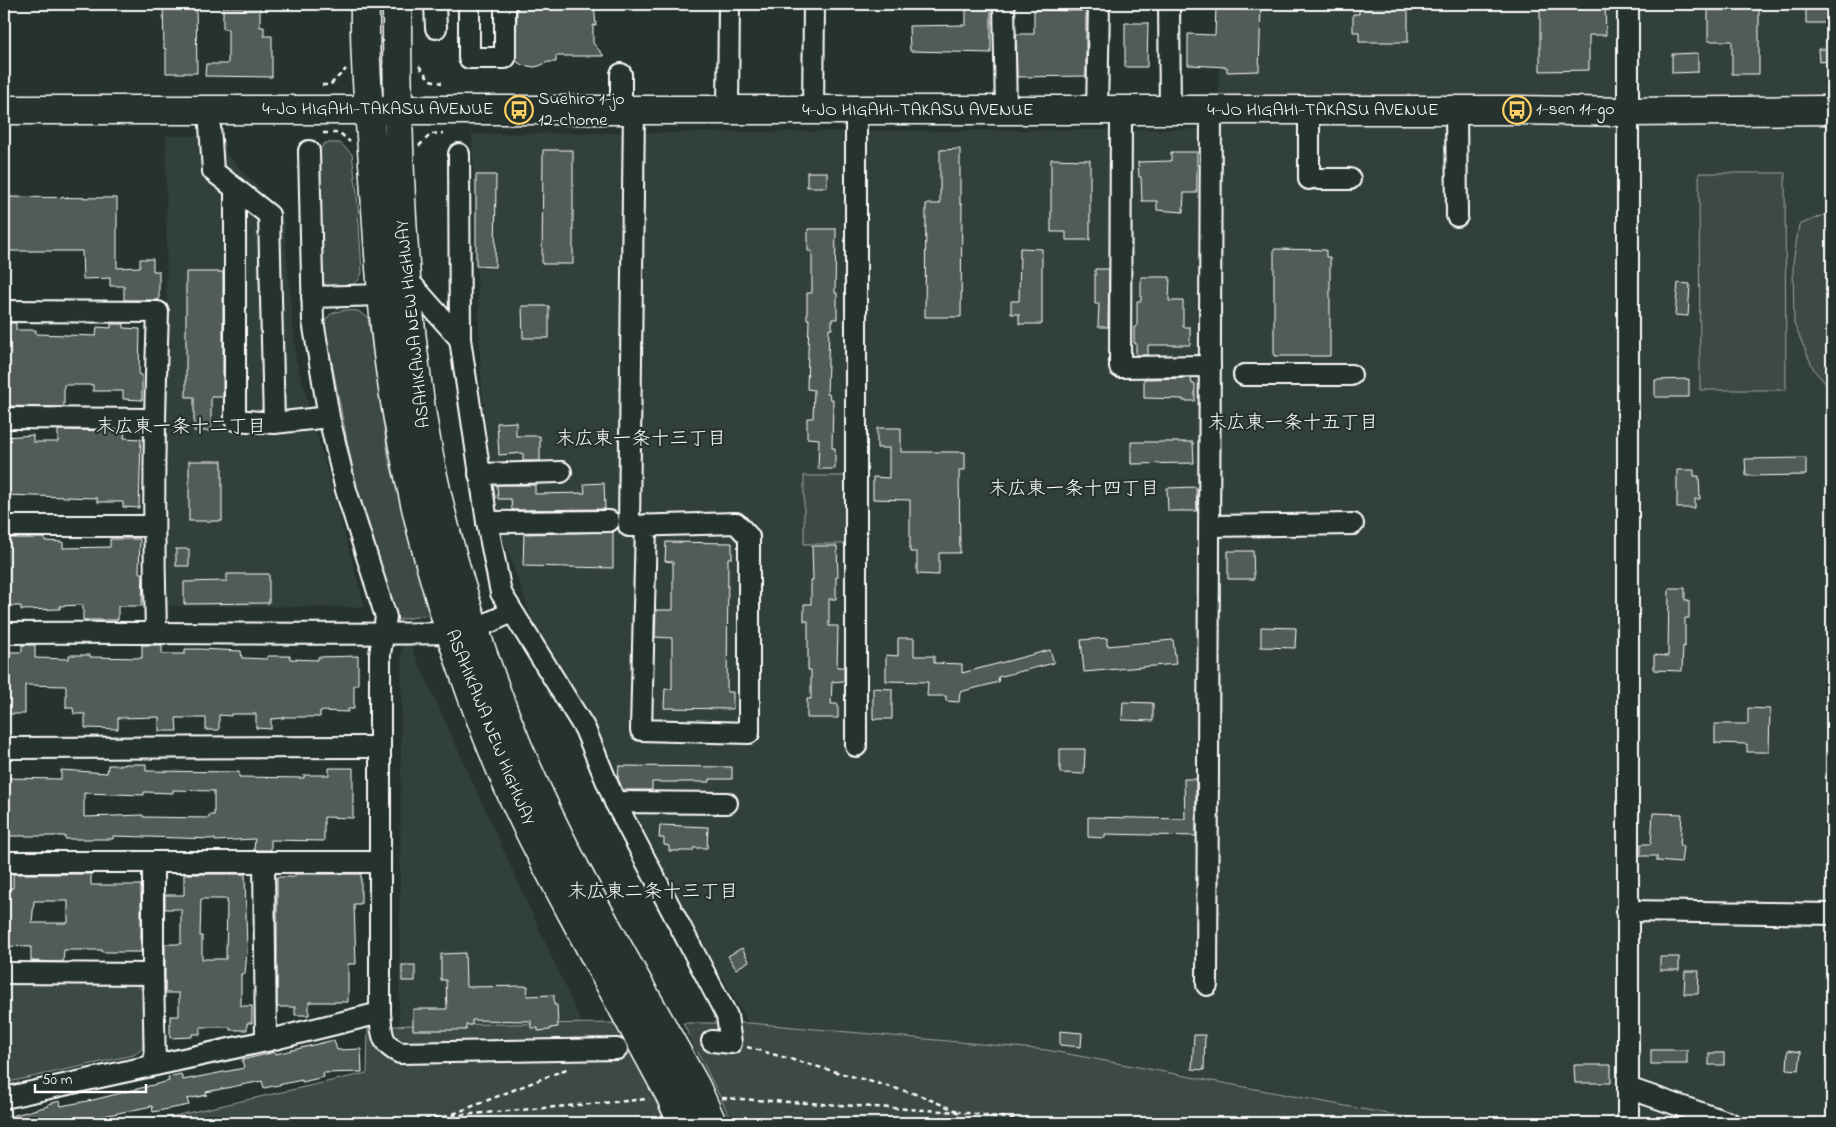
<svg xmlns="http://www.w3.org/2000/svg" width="1836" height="1127" viewBox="0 0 1836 1127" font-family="'Indie Flower','Klee One',sans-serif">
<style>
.built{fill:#333f3a}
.green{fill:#3e4944;stroke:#9ea4a2}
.building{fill:#515c57;stroke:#fff;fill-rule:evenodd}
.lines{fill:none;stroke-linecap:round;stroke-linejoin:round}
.minor-tunnel{stroke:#3c4742;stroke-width:20;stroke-dasharray:20 10;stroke-linecap:butt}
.minor-casing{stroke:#fff;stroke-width:24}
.highway-casing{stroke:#fff;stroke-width:31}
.path{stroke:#fff;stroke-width:2.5;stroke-dasharray:5 4;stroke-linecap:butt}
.minor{stroke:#26332d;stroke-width:20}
.highway{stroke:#26332d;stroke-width:28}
.labels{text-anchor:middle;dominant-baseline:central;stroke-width:4.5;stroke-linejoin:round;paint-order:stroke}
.poi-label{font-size:18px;fill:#fff;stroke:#26332d;text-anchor:start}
.street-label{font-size:18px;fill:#fff;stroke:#26332d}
.neighbourhood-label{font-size:19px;fill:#fff;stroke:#26332d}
</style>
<rect width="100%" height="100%" fill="#26332d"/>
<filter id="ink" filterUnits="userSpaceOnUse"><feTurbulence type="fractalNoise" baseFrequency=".02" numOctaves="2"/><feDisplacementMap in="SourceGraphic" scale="10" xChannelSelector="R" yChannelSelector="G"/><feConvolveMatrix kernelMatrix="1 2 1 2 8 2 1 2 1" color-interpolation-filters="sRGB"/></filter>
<g filter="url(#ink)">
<!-- built -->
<g class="built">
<path d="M1219,4H1832V1123H1422L1410,1118L1047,1050L749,1023L674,895L608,754L538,637L495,515L481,379L472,134L1219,129Z"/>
<path d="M166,136H223L227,155L283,213L296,360L365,607L168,606Z"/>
<path d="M402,626L582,1024L399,1026Z"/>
</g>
<!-- green -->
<g class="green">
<path d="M325,143H340L352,154L357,193L362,272C358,289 343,287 329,287L324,283L321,277L318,152Z"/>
<path d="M1699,173H1785L1786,390H1700Z"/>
<path d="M1832,212V391L1814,370L1794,324L1793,263L1799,225Z"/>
<path d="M346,310L358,311L368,318L389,461L434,614L397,620L356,486L324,323C329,313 334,312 346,310Z"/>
<rect x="804" y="476" width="41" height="68"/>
<path d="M4,982L135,984L143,990V1048L134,1055L4,1083Z"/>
<path d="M622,1023L665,1123H143L367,1073L368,1028L411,1025Z"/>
<path d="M683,1023H749L1047,1050L1410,1118L1422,1123H733Z"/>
</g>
<!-- building -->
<g class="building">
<path d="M163,4H196L197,73H166V49H164Z"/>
<path d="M517,4H594L596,26L593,25V43L604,56H556V62H548L539,66L534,67L522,65L516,61Z"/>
<path d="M966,4H991V53L910,51L909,26L966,25Z"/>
<path d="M1216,4H1261L1259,71L1227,72V67L1188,65V34L1215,35Z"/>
<path d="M1365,4H1408V42H1359V32H1353V14H1359V7H1365Z"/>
<path d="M1546,4H1605L1606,35H1589V70L1540,71V7H1546Z"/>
<path d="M1745,4H1759V74H1732V41H1708V10H1734V7H1745Z"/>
<rect x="1806" y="4" width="26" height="19"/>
<path d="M223,7H260V27H264V36H272V77L205,76L206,64H228V29H223Z"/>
<path d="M1034,10L1086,11V76L1017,77L1016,34H1034Z"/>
<path d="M1125,23H1148L1147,67H1125Z"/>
<path d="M1818,49H1830V61L1819,62Z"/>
<path d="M1698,53V72L1672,73V54Z"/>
<path d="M960,149V204H962L961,317H925L926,204H940V150Z"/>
<path d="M543,150H573V264H542Z"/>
<path d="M1171,152H1197V193H1184L1183,212L1157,210V201H1142L1141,177H1139L1138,162L1171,161Z"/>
<path d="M1051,159L1090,160V240H1066V232H1051Z"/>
<rect x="807" y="172" width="20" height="15"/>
<path d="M476,175H496L495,267L476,266Z"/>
<path d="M4,197L117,198V268L140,267V259H153V271H159V300H124V286H110V278L83,279L82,251H4Z"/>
<path d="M808,229H836L835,293H837V319H832V329H829L827,394H829L830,399H833L832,448H835V469H818L819,439L807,438V418H813L814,390L807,389L809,319H807V293H812V251H808Z"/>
<path d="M1020,248L1042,249V324H1019V314H1011V301H1019Z"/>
<path d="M1274,249L1326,250V257H1330V356H1274Z"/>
<path d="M1095,269H1109L1108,327H1098L1099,304H1095Z"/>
<path d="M186,272H223V397H211V431H194V397H186Z"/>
<path d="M1141,277H1170L1169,301H1183V327H1190V345H1148V355H1136V343H1134V327H1137V301H1141Z"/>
<path d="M1678,283L1690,284L1688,316L1675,315Z"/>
<path d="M522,306H549V338H523Z"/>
<path d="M4,323H16V330H36V334L96,336L97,327L111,328V324H124V328L140,329L139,375H142V400L123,399V391H93V385H64V407L4,406Z"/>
<path d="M1191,378L1192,384H1195V401H1183V399L1144,398V379Z"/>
<path d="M1689,379V397H1655V380Z"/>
<path d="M516,422V436H540V461H523V453L499,455L497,423Z"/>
<path d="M877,428H901V452H965V470H959L960,553H939V575L917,574V552H910V500L873,499V477L889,478V448H877Z"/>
<path d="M58,430L125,431L124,438L141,439L139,508L123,507V502H97V498L4,495V437L33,435V442H58Z"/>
<path d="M1131,442H1193L1194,463L1131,464Z"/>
<path d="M1806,458V475L1746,476L1745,459Z"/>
<rect x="189" y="461" width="33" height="60"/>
<path d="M1677,470H1694V476H1699L1700,499H1695V508H1677Z"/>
<path d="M604,483L605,509L512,510L511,499H498L497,485H535V494L585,493L584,484Z"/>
<path d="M1196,487L1197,511H1168L1167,488Z"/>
<path d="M613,532V568L523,566L524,534Z"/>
<path d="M4,538H45V541L63,542V548L110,547V539H140L139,573H143L142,606H118V620H83V605L60,606V609L21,610V606H4Z"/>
<path d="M666,542L732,543V558H728L727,692H733V709L664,708L665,689H672V638L655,637L656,610H673V562L665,561Z"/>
<path d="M812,546H837L838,577H836V599H829V626H838L837,667H844V681L832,682L831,704H838V718H807V699H811V670H808V621H804V604H811V580H813Z"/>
<rect x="176" y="549" width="13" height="17"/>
<path d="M1228,551H1253L1254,579H1228Z"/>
<path d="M227,574H269V603L184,604V582L227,581Z"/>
<path d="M1669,588H1685V600H1689V618H1685V647L1683,646L1682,671L1654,670V655L1668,656Z"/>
<path d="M1261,627L1296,628L1295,648L1261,647Z"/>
<path d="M898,638H914V656H934V663L962,664V673L1050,650L1054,663L998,677L999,682L960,692L959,702L946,701V696H927L928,682L886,681V655L898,656Z"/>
<path d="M1107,638V646L1173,640L1176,664L1084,672L1081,640Z"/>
<path d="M22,645H35V658L69,659V655H90V657L142,658V645H162V654H185V649H199L241,651L242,658L267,659V656H290V659L318,660V657L358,656V685H354V709H348V712L320,711V717H284V718L271,719V729L256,728V714H231V716L219,715V730H206V718H176L177,731H159V717L118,718V729L85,728V714H74L73,708H66V686L25,685V714H4V652H22Z"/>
<path d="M873,688L892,689V719H873Z"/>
<path d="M1123,702L1153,703V721L1122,720Z"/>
<path d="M1748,708L1770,709L1769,752H1747V744L1715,743V724H1748Z"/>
<path d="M1060,749H1085L1084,774L1060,773Z"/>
<path d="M125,764H146V771L239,772V777L304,778V775H329V768H353V818L324,817V841L271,840V850H254L255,839L215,841V839L113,836V839H65V836H7V834H4V778L61,779V770L107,773L108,765H125ZM173,790L214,791V815H209V818L143,817V815L84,817V793L144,795V792L173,793Z"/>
<path d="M619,766L732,767V779H710V782H652V790H623L618,779Z"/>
<path d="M1184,779H1196V836L1105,834V838L1088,837V817L1185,819Z"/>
<path d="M1653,813L1682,814L1680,846H1683L1681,863L1657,861V856H1641V844H1651Z"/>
<path d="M660,825L708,827L707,848H693V851H669V846L664,845V838H659Z"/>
<path d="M13,874H91V885H141V952H102V950H64L63,962L31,961V947L4,946V888H13ZM34,901H68V923H32Z"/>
<path d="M184,874H245L247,952L245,974H241V1006H252V1023H247V1030H230V1027H200V1034H192V1037L170,1038V1016H179V993H165V944H181V909H165V895H184ZM201,899H227L226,959H202V936H200Z"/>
<path d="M295,874H361V904H354L356,964H348V1002H309V1015H295V1007H277V877H295Z"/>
<path d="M742,948L749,961L736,969L728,956Z"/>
<path d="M465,953L466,987L528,986L527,996L554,995V1005H557L558,1027L550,1028V1030L538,1031V1028H531V1021L472,1020V1025H466V1030H413V1009H447L446,980H441V954Z"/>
<rect x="1660" y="957" width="19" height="13"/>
<rect x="402" y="965" width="13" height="16"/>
<path d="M1685,971H1699L1698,994H1684Z"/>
<path d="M1060,1031L1082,1033L1081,1047L1060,1045Z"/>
<path d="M1194,1035H1205L1204,1070L1192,1069Z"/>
<path d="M334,1040L337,1050L361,1049L362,1072L323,1073L324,1077L302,1082V1080L264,1088L262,1081L206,1092L207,1095L187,1099L189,1105L153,1112L152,1106L70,1123H4V1118L48,1106V1104L60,1101L61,1106L93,1100L169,1081L168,1077L181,1074L183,1080L244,1068L242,1060L275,1052L276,1054Z"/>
<rect x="1651" y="1050" width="36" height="14"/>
<path d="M1788,1050L1801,1052L1799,1070L1787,1069Z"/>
<rect x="1709" y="1053" width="15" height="12"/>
<path d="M1574,1065H1611V1083H1575Z"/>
</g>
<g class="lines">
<!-- minor-tunnel -->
<path class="minor-tunnel" d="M661,1045L712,1041"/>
<defs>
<g id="minor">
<path d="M435,4L436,28"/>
<path d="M469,4V58H505V4"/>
<path d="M1004,4L1006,111"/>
<path d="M1169,4L1170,111"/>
<path d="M209,110L213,171L269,215L274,423"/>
<path d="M621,110V74"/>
<path d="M634,110L629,526L736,523L749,537V733L641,730L646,525"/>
<path d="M728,110L729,4"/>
<path d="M1456,110L1457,216"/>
<path d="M813,111L814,4"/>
<path d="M856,111V746"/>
<path d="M1097,111L1099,4"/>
<path d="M1121,111L1120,367L1210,366"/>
<path d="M1309,111V179"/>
<path d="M309,151L313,321L329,417L346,490L386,617L380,654V1013C382,1032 380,1044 400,1053L617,1049"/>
<path d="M459,154L460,339L487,522L501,593L585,729L615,802L727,1016L731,1043L712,1041"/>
<path d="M1319,179H1350"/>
<path d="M235,188V420L274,423L329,417"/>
<path d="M406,278L460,339"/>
<path d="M312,297L382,295"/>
<path d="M4,311L158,312C154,419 153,525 156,632"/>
<path d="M1244,375H1351"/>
<path d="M4,418L154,419"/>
<path d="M479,474L561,472"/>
<path d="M487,522L609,521"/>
<path d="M4,526H153"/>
<path d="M1210,526L1353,524"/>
<path d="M475,629L512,612"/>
<path d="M4,633C152,632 301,635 450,633"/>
<path d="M4,748L380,747"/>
<path d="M615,802L727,803"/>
<path d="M4,862H380"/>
<path d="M153,862V974L155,1065"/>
<path d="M264,863L266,1041"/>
<path d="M1627,911L1832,914"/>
<path d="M4,973L153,974"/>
<path d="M1207,985L1211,111"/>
<path d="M1628,1088L1730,1123"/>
<path d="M4,1098L266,1041L380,1013"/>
<path d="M1628,1123V4"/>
</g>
<g id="highway">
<path d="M365,4C364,62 370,119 374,177C378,239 381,300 389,362C409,507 449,649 507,784C527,830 551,874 575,919C606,978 639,1037 671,1097L682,1123"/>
<path d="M397,4C397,143 401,284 423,422C439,523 470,624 507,720C557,848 630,967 696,1087L712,1123"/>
<path d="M4,110H1517L1628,112L1832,110"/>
</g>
</defs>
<!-- minor casing -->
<use href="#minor" class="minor-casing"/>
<!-- highway casing -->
<use href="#highway" class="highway-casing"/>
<!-- path -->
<g class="path">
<path d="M419,66L430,80L442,83"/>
<path d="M322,85H330L346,69"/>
<path d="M323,133H340L350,142"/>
<path d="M419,146L431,134L443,133"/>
<path d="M747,1047L919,1095L957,1111"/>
<path d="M722,1098L959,1112L1045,1123"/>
<path d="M453,1114L569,1068"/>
<path d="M398,1123L449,1116L649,1099"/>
</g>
<!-- minor -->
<use href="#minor" class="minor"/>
<!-- highway -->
<use href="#highway" class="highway"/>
</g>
</g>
<!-- icons -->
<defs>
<symbol id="bus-ring" viewBox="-11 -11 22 22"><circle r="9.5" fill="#26332d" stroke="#ffd166" stroke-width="1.5"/><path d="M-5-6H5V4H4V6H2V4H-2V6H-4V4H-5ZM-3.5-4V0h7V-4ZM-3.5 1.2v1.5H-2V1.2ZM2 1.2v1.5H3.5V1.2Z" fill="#ffd166"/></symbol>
</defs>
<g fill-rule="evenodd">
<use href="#bus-ring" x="503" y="94" width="32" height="32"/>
<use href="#bus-ring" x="1501" y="94" width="32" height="32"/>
</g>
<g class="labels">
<!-- poi labels -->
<g class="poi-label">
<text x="538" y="100">Suehiro 1-jo<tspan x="538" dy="21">12-chome</tspan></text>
<text x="1536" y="110">1-sen 11-go</text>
</g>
<!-- street labels -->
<g class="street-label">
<text x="378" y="110">4-JO HIGAHI-TAKASU AVENUE</text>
<text x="918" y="111">4-JO HIGAHI-TAKASU AVENUE</text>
<text x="1323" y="111">4-JO HIGAHI-TAKASU AVENUE</text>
<text transform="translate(414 324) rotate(-96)">ASAHIKAWA NEW HIGHWAY</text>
<text transform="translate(489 728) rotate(68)">ASAHIKAWA NEW HIGHWAY</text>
</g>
<!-- neighbourhood labels -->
<g class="neighbourhood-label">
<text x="1293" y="423">末広東一条十五丁目</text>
<text x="181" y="427">末広東一条十二丁目</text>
<text x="641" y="439">末広東一条十三丁目</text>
<text x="1074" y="489">末広東一条十四丁目</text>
<text x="653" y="892">末広東二条十三丁目</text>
</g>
</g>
<!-- margin -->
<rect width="1836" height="1127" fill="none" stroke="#26332d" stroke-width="20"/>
<rect x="10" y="10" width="1816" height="1107" fill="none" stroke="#fff" stroke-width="2" filter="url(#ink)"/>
<!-- scale -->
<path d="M35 1084v8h111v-8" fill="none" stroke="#ffffff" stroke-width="2.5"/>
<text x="42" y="1084" font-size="15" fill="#ffffff" stroke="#26332d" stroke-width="4" paint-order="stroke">50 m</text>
</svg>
